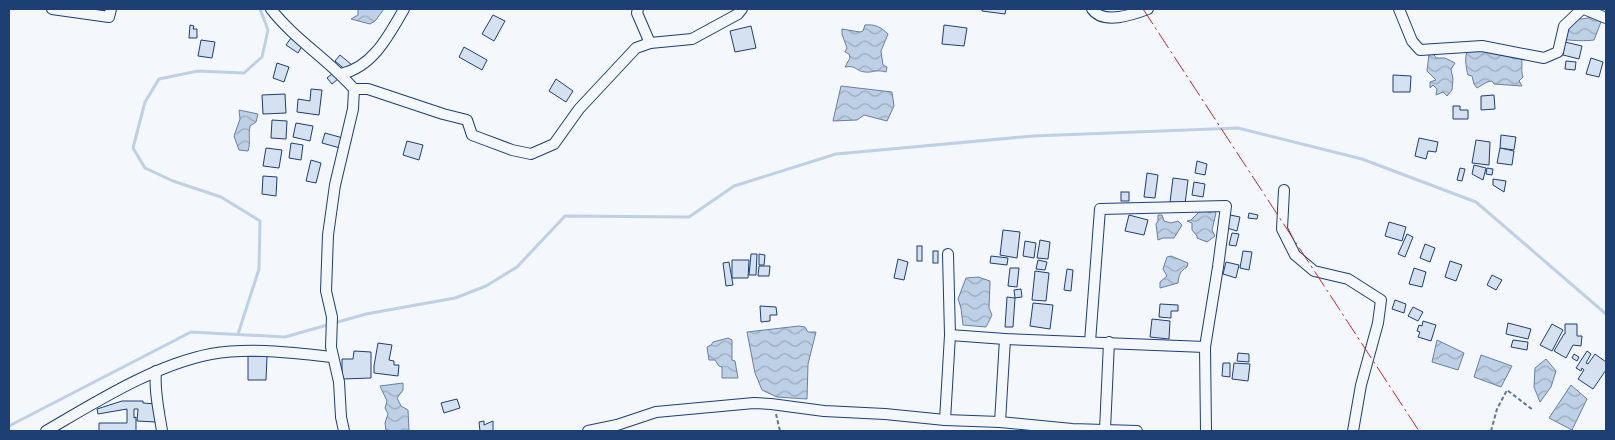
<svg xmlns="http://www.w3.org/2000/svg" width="1615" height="440" viewBox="0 0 1615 440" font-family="'Asap Condensed',sans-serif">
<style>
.water{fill:url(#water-waves);stroke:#687fa3}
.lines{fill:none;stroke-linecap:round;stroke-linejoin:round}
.stream{stroke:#bed0e5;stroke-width:3}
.building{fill:#d5e0f0;stroke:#1d3f73}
.minor-casing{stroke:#1d3f73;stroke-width:12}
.path{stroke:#5e769c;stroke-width:2;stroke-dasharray:4 2.5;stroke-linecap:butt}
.minor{stroke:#f4f7fb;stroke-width:10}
.power{stroke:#c62828;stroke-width:1;stroke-dasharray:18 4 2.5 4;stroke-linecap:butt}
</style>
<defs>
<pattern id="water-waves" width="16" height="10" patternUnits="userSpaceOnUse" patternTransform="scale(1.25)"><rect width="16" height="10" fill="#bed0e5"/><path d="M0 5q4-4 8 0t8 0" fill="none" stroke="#9aaabe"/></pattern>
</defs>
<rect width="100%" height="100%" fill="#f4f7fb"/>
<!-- water -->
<g class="water">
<path d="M358,9H384L375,21L370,24L351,19L358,15Z"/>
<path d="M1593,17L1601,22L1594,40C1589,41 1569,41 1563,39L1565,30L1577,18L1582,19Z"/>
<path d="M865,25C875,24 881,27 888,34L881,51L883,65L887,67L886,72C875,69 873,73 865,72C855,71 857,65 845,67L850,58L849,54L845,52L847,48L842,34V29L860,32L863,31Z"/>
<path d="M1468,50L1520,55C1524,63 1520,69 1523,77L1519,81L1522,86L1494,84L1492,81L1487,82L1477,88L1474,84L1472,76L1468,75C1466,68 1464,56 1468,50Z"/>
<path d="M1433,53L1436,58H1445L1455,63L1451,69L1453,79L1452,90L1447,96L1443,92L1436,95L1437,89L1433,85L1430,88V82L1436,80L1427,71L1429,54Z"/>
<path d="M841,86L892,92L894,106L887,121L864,115L857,120L833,121Z"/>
<path d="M239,110L258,114L256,122L250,126C248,135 251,142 248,151L239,150L234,136L240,119Z"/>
<path d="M1206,211L1210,213L1213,211L1216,213L1212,230L1215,236L1207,242L1197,238V236L1192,230V223L1187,221L1191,220L1199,212Z"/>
<path d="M1158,215H1162L1164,221L1171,223L1178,221L1182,225L1174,238H1163L1158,240L1156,224L1158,221Z"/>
<path d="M1171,256L1188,263L1187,267C1180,271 1179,275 1178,283L1160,288V282L1167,276L1163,269L1167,257Z"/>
<path d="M978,277L990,281L989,308L992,315L986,327L963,325L961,308L958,299L966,278Z"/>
<path d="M799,326L805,327L808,332H816L808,364L807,399L777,397L762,390L755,373L747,332Z"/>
<path d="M728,338L732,340V360L735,361L738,378H722V367L719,366L715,360H709L707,347L711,345L713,342Z"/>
<path d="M1437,340L1464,353L1458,370L1432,362Z"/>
<path d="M1481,355L1512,366L1501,387L1474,377Z"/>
<path d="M1546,359L1556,371L1551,387L1540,402L1534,387L1535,368Z"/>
<path d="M403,383V390L397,398L401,406L408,410L409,431H386L385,423L388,414L385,408L387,401L380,386Z"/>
<path d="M1571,385L1587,399L1572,430L1549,418Z"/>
</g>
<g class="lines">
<!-- stream -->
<g class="stream">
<path d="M238,334L259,269L260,221L221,197L173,181L145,168L133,148L145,102L159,79L198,71L244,73L262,57L268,30L260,9"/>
<path d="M9,426L191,332L285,337L366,314L455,298L486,286L517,267L565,216L689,217L734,186L836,154L1033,136L1238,128L1362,159L1476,202L1606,314"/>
</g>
</g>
<!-- building -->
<g class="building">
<path d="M982,9H1006L1005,14L982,11Z"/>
<path d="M493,15L505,21L494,41L482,34Z"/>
<path d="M190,25L194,26L193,29H197V38H189Z"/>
<path d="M944,25L967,28L964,46L942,44Z"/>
<path d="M751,26L756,48L735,52L730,31Z"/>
<path d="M291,38L302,46L298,53L286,45Z"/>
<path d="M201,40L215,42L212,58L198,56Z"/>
<path d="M1565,42L1582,46L1579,59L1563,55Z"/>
<path d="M464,47L487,60L482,70L459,57Z"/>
<path d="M340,55L352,65L347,71L335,61Z"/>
<path d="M1591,58L1603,62L1599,77L1586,74Z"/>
<path d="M1566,61L1576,62L1575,70L1565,69Z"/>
<path d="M277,63L289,67L284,82L273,78Z"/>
<path d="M333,73L338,79L332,84L327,78Z"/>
<path d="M1393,75L1411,76L1410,92H1393Z"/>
<path d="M556,79L573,91L566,102L549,91Z"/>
<path d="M311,89L322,90L319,115L297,112L298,99L310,101Z"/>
<path d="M285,94L286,113L263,114L262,95Z"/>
<path d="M1494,95L1495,109L1481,110V96Z"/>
<path d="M1453,106H1460V110H1468V119H1453Z"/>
<path d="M272,120L287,121L286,139L271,138Z"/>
<path d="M296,123L313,126L310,141L293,137Z"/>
<path d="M325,133L343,138L340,148L322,143Z"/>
<path d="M1501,135L1516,137L1514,150L1500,148Z"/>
<path d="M1419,138L1438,142L1436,152L1428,151L1426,159L1415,156Z"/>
<path d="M1476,140L1490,142L1489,165L1472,163Z"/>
<path d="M407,141L423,145L419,160L403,155Z"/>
<path d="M291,143L303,145L301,160L289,158Z"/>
<path d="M266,148L282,150L279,168L263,166Z"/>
<path d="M1500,148L1514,151L1512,165L1497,163Z"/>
<path d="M311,160L321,163L316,183L306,181Z"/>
<path d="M1197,161L1207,164L1205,175L1195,173Z"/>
<path d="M1474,165L1486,168L1483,180L1472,174Z"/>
<path d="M1460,168L1465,169L1462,181L1457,180Z"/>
<path d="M1487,168L1493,169L1492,175L1486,174Z"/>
<path d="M1147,173L1158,175L1155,198L1144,197Z"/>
<path d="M263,176L277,177L276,196L262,194Z"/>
<path d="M1173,178L1188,180L1185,204L1170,202Z"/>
<path d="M1493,179L1506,181L1504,192L1493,185Z"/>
<path d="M1194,182L1205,184L1203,197L1192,195Z"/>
<rect x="1121" y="192" width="8" height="9"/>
<path d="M1249,213L1258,215L1257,219L1248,218Z"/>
<path d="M1129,215L1148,220L1144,235L1125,231Z"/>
<path d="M1230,215L1240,217L1237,231L1227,228Z"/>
<path d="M1389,222L1406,227L1402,241L1385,236Z"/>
<path d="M1003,230L1020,232L1017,258L1000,255Z"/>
<path d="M1232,233L1239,234L1236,246L1229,245Z"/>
<path d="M1407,234L1413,237L1405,257L1398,254Z"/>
<path d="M1040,240L1050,242L1048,259L1037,258Z"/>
<path d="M1025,241L1036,243L1034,258L1023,256Z"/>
<path d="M1425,244L1435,248L1430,262L1420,258Z"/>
<rect x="917" y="246" width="5" height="15"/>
<rect x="933" y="251" width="5" height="12"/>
<path d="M1243,251L1252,252L1249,270L1240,268Z"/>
<path d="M751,254H757L756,275H749Z"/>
<path d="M759,254L765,255L764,265H759Z"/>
<path d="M991,256L1008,258L1007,265L990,263Z"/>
<path d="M898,259L908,262L904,280L894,278Z"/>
<path d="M732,260H749L748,278H732Z"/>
<path d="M1038,260L1047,262L1045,270L1036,269Z"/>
<path d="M1450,261L1462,265L1456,281L1445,277Z"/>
<path d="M729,262L733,285L726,286L723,263Z"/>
<path d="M1226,262L1239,265L1236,278L1223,274Z"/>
<path d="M759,266H770L769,276H758Z"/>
<path d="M1010,268H1019L1017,287L1008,286Z"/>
<path d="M1414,268L1426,272L1422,287L1409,284Z"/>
<path d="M1067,269L1073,270L1071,291L1064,290Z"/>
<path d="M1035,271L1049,273L1046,301L1032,300Z"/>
<path d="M1492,275L1502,280L1496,290L1487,285Z"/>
<path d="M1021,289L1022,297L1015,298L1014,290Z"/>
<path d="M1007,297L1015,298L1013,327H1005Z"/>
<path d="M1395,300L1406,304L1404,313L1392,309Z"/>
<path d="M1033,303L1053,305L1050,329L1030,326Z"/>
<path d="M1160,304L1178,305V311H1171V318L1159,317Z"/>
<path d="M760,306L776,307L777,315H770V321L761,322Z"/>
<path d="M1413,307L1423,312L1418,321L1408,316Z"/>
<path d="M1152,319L1170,321L1169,339L1150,337Z"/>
<path d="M1423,321L1436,325L1431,341L1418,337L1420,332L1417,331L1419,325L1422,326Z"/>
<path d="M1508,323L1531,329L1528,339L1506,334Z"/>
<path d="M1552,324L1563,330L1552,351L1540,345Z"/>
<path d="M1565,324H1577V336H1582L1581,346L1573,345L1566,358L1554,351L1564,334H1565Z"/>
<path d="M1513,340L1528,342L1527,350L1511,347Z"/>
<path d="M378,343L392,345L389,360L394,361V365H399L398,376L374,373V366Z"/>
<path d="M354,351L371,352V378L342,379V359H353Z"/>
<path d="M1587,351L1591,354L1586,363L1588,364L1595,354L1606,362V370L1593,389L1578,379L1584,370L1582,368L1581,371L1576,368Z"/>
<path d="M1238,353L1249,354V362L1237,361Z"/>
<path d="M1574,354L1579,357L1577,361L1572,358Z"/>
<path d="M248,356H267L266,380H248Z"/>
<path d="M1223,363H1230V377L1222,376Z"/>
<path d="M1234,363L1250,364L1248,381L1232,379Z"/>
<path d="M457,399L460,408L444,413L441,403Z"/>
<path d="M122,401H143V403L157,404L156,422L137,421L138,409H134V418L136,417V431H99V423H127V409L98,414L97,409Z"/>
<path d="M484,421V425L493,421V431H480L479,422Z"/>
</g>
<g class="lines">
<defs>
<g id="minor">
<path d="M52,9L109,17L111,9"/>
<path d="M271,9C295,40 328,59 354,89L353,109L335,185L328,235L326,291L332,317L331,347L339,382L341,417L344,431"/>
<path d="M638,9L637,13L650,43"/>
<path d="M1092,9C1103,25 1132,15 1148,9"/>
<path d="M1399,9L1412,41L1420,50L1482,46L1544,58L1558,52L1564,26L1582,9"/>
<path d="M1584,9L1606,18"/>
<path d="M341,74C373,67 389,35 404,9"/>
<path d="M354,89H368L443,114L467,120L472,135L512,150L531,154L554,144L579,109L636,48L650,43L692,39L738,14L742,9"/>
<path d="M1284,190L1282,229L1295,255L1314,271L1348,279L1381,300L1378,323L1361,385L1353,431"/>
<path d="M950,335L1005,339L1205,347"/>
<path d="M1090,342L1100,209L1226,206L1218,267L1205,347L1206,431"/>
<path d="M156,371C154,391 159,411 162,431"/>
<path d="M945,420L950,335L948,254"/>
<path d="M1000,422L1005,339"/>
<path d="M1105,430L1109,342"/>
<path d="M46,431C96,402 154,365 211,354C251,347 293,353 333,357"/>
<path d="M588,431L617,425L656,412L754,403L771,404L824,411L885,414L945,420L1000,422L1072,429L1137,431"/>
</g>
</defs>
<!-- minor casing -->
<use href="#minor" class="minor-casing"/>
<!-- path -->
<g class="path">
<path d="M776,414L780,431"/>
<path d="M1491,431L1497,409L1507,390L1533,410"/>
</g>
<!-- minor -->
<use href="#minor" class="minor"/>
<!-- power -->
<path class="power" d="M1143,9L1419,431"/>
</g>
<!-- border -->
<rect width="1615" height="440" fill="none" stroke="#1d3f73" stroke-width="20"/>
</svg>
